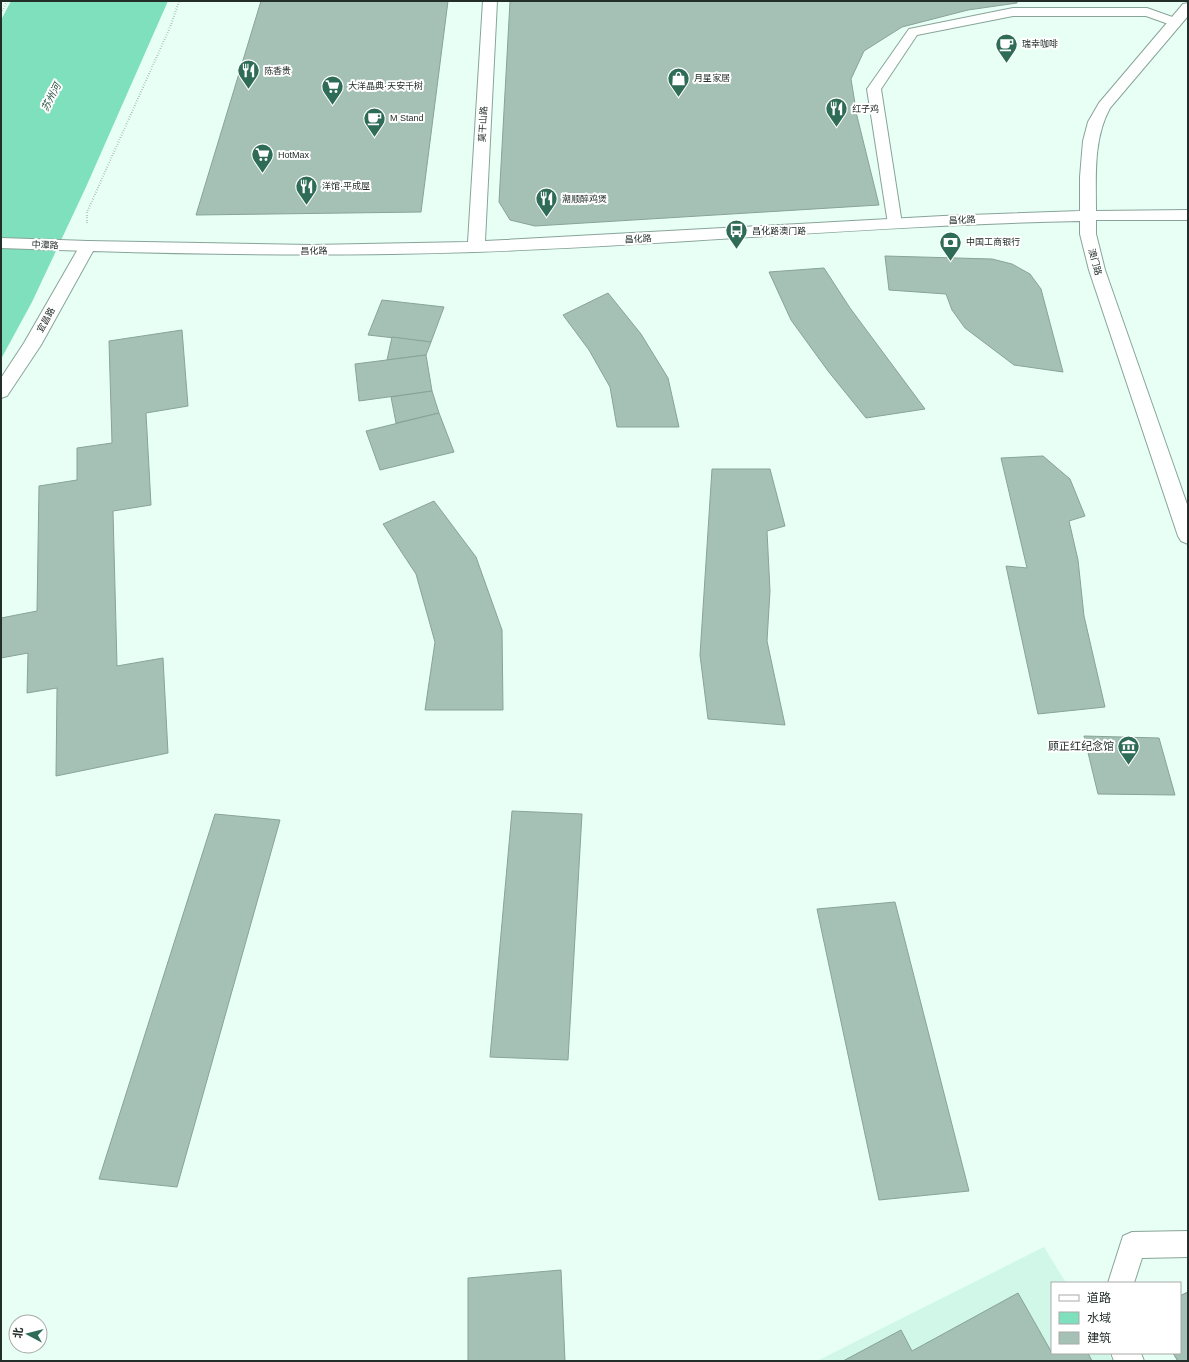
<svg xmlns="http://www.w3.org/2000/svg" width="1189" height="1362" viewBox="0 0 1189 1362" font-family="Helvetica,'Noto Sans SC',sans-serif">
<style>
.built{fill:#d0f7e7}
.water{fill:#7ee0bd}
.building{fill:#a5c1b5;stroke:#88a398}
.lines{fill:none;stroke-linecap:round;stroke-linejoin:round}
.service-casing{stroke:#88a499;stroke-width:2}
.minor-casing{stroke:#88a499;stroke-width:2}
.tertiary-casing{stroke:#88a499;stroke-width:2}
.path{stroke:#8a9c95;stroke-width:2;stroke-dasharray:0.5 2;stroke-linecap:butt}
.service{fill:#fff;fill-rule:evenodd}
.minor{fill:#fff;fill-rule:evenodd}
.tertiary{fill:#fff;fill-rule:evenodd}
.labels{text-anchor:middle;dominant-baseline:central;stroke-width:4;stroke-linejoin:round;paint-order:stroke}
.far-poi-label{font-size:9px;fill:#232e2a;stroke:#fff;text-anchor:start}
.far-street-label{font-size:9px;fill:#232e2a;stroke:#fff}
.far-water-label{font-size:10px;font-style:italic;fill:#265042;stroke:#fff}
.poi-label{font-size:11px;fill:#232e2a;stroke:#fff;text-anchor:end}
</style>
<rect width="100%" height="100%" fill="#e7fff5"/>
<!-- built -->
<path class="built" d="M1044,1247L1066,1283H1052V1353H1108L1113,1361H817Z"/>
<!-- water -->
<path class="water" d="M11,1H168L86,187L32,302L1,359V20Z"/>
<!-- building -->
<g class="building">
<path d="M261,1H448L421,212L196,215Z"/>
<path d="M510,1H1017V3L968,10L902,27L864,51L851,79L857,116L879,205L535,226L510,220L499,202Z"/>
<path d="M885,256L992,259L1012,264L1030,274L1041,289L1063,372L1014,365L965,328L952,310L946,294L889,290Z"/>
<path d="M824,268L850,308L925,409L866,418L828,371L791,320L769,272Z"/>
<path d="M608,293L641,334L668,378L679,427H617L610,387L589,350L563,315Z"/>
<path d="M382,300L444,307L431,342L368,335Z"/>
<path d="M182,330L188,406L146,413L151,505L113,511L117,666L163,658L168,753L56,776L57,688L27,693L28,653L1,658V618L37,611L39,486L77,480V448L112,443L109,341Z"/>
<path d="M392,337L431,342L426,355L387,360Z"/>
<path d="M426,355L432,391L359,401L355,364Z"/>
<path d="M432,391L439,413L396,423L391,397Z"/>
<path d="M439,413L454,452L380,470L366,431Z"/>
<path d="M1043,456L1070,479L1085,516L1069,521L1078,560L1084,616L1105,707L1038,714L1006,566L1027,568L1001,458Z"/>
<path d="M712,469H770L785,526L767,531L770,591L767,641L785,725L708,719L700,655Z"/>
<path d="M434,501L476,557L502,630L503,710H425L435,642L416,574L383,524Z"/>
<path d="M1084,736L1159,738L1175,795L1098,794Z"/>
<path d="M512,811L582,814L568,1060L490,1057Z"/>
<path d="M215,814L280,820L177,1187L99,1179Z"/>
<path d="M895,902L969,1191L879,1200L817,909Z"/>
<path d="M561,1270L565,1361H468V1278Z"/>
<path d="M1188,1292V1361H1178L1173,1353H1180V1296Z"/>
<path d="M1188,1292V1361H1178L1173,1353H1180V1296Z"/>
<path d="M1018,1293L1052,1353H1088L1092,1361H843L901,1330L912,1351Z"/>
</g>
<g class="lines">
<defs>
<g id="service">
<path d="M1013,8H1147L1178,19L1180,22L1174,26L1146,16H1013L917,35L881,89L902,224L900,227H890L888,224L867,89L909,29Z"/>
<path d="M1188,1231V1257L1142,1258L1134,1283H1108L1123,1236L1132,1232Z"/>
<path d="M1111,1353H1141L1144,1361H1114Z"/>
</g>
<path id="minor" d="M483,1H497L485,241L943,216L1080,211V177L1083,141L1088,122L1099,103L1183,4L1188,3V16L1110,108C1093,139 1096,176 1096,211L1188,210V220H1096V234L1105,270L1188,507V544L1181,541L1178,536L1089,270L1080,234V221C878,225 677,245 475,252C348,256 221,255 93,251L41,345L7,396L1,398V378L24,343L82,242L88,241L312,245L468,242Z"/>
<path id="tertiary" d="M1,238L88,241L94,242L96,246L94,250L88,251L1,248Z"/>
</defs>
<!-- service casing -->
<use href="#service" class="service-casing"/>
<!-- minor casing -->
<use href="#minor" class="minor-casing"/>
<!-- tertiary casing -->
<use href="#tertiary" class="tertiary-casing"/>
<!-- path -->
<g class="path">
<path d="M1,13L7,1"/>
<path d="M87,223V212L171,25L179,1"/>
</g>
<!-- service -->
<use href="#service" class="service"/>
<!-- minor -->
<use href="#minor" class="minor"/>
<!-- tertiary -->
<use href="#tertiary" class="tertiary"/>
</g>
<!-- icons -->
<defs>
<symbol id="cafe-pin" viewBox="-11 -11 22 30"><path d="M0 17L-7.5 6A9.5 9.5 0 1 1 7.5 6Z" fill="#2f6c57" stroke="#fff"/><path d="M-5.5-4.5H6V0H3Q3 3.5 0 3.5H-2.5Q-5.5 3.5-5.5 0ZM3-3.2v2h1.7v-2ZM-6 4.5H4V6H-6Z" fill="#fff"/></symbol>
<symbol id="restaurant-pin" viewBox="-11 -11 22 30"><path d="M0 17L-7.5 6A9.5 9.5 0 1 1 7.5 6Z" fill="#2f6c57" stroke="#fff"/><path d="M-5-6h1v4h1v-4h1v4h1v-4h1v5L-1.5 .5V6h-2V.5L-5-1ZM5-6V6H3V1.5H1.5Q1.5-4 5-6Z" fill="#fff"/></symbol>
<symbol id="shop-pin" viewBox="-11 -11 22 30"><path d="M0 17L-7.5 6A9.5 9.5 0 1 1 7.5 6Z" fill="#2f6c57" stroke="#fff"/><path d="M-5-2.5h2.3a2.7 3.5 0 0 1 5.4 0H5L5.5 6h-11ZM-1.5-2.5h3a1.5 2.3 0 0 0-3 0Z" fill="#fff"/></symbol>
<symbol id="supermarket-pin" viewBox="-11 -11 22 30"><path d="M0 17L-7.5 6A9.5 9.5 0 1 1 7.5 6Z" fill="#2f6c57" stroke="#fff"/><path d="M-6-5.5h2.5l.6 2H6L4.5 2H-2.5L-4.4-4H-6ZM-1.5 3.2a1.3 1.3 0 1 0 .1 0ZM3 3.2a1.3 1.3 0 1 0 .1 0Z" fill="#fff"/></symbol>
<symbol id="bus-pin" viewBox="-11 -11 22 30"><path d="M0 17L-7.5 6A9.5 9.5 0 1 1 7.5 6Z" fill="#2f6c57" stroke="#fff"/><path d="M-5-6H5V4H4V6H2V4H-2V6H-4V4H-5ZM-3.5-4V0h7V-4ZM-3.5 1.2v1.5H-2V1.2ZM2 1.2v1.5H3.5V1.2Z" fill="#fff"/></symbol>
<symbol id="bank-pin" viewBox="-11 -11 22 30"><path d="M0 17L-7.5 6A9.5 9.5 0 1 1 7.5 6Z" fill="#2f6c57" stroke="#fff"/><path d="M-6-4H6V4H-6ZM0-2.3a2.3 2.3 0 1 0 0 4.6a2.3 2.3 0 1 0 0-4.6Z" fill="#fff"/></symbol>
<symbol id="museum-pin" viewBox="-11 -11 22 30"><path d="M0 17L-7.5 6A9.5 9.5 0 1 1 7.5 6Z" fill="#2f6c57" stroke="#fff"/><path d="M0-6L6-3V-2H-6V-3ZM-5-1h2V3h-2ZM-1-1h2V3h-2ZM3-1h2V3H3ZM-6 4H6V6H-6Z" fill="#fff"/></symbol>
</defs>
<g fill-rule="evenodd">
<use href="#cafe-pin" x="994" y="32" width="25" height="34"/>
<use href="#restaurant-pin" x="236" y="58" width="25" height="34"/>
<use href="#shop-pin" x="666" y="66" width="25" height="34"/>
<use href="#supermarket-pin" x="320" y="74" width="25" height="34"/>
<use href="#restaurant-pin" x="824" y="96" width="25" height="34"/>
<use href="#cafe-pin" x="362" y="106" width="25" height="34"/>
<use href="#supermarket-pin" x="250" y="142" width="25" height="34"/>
<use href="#restaurant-pin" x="294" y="174" width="25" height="34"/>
<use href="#restaurant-pin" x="534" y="186" width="25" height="34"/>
<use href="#bus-pin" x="724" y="218" width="25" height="34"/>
<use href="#bank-pin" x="938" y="230" width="25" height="34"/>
<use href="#museum-pin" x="1116" y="734" width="25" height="34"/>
</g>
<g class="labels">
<!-- far-poi labels -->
<g class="far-poi-label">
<text x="1022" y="44">瑞幸咖啡</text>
<text x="264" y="71">陈香贵</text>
<text x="694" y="78">月星家居</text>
<text x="348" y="86">大洋晶典·天安千树</text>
<text x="852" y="109">红子鸡</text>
<text x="390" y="118">M Stand</text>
<text x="278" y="155">HotMax</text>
<text x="322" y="186">洋馆·平成屋</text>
<text x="562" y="199">潮顺醉鸡煲</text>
<text x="752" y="231">昌化路澳门路</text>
<text x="966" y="242">中国工商银行</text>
</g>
<!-- far-street labels -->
<g class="far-street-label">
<text transform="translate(483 124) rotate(-87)">莫干山路</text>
<text transform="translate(962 220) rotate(-3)">昌化路</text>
<text transform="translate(638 239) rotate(-3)">昌化路</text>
<text transform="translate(45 245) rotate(2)">中潭路</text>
<text transform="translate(314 251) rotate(-1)">昌化路</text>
<text transform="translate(1095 262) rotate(74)">澳门路</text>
<text transform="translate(46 320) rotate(-61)">宜昌路</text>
</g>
<!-- far-water labels -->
<g class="far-water-label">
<text transform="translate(51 97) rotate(-63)">苏州河</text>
</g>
<!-- poi labels -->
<g class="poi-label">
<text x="1114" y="746">顾正红纪念馆</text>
</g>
</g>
<!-- border -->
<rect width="1189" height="1362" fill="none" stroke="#232e2a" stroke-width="4"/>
<!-- legend -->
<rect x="1051" y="1282" width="130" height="72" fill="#ffffff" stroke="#a7abaa"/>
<rect x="1059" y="1295" width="20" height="6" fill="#ffffff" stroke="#a7abaa"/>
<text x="1087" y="1302" font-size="12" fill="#232e2a">道路</text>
<rect x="1059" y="1312" width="20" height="12" fill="#7ee0bd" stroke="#a7abaa"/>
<text x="1087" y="1322" font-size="12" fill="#232e2a">水域</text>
<rect x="1059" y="1332" width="20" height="12" fill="#a5c1b5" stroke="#a7abaa"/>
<text x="1087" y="1342" font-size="12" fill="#232e2a">建筑</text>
<!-- north arrow -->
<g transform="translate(28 1334) rotate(277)"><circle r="19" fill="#ffffff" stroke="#a7abaa"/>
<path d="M0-3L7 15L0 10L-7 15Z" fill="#2f6c57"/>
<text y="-6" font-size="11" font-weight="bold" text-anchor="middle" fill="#232e2a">北</text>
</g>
</svg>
